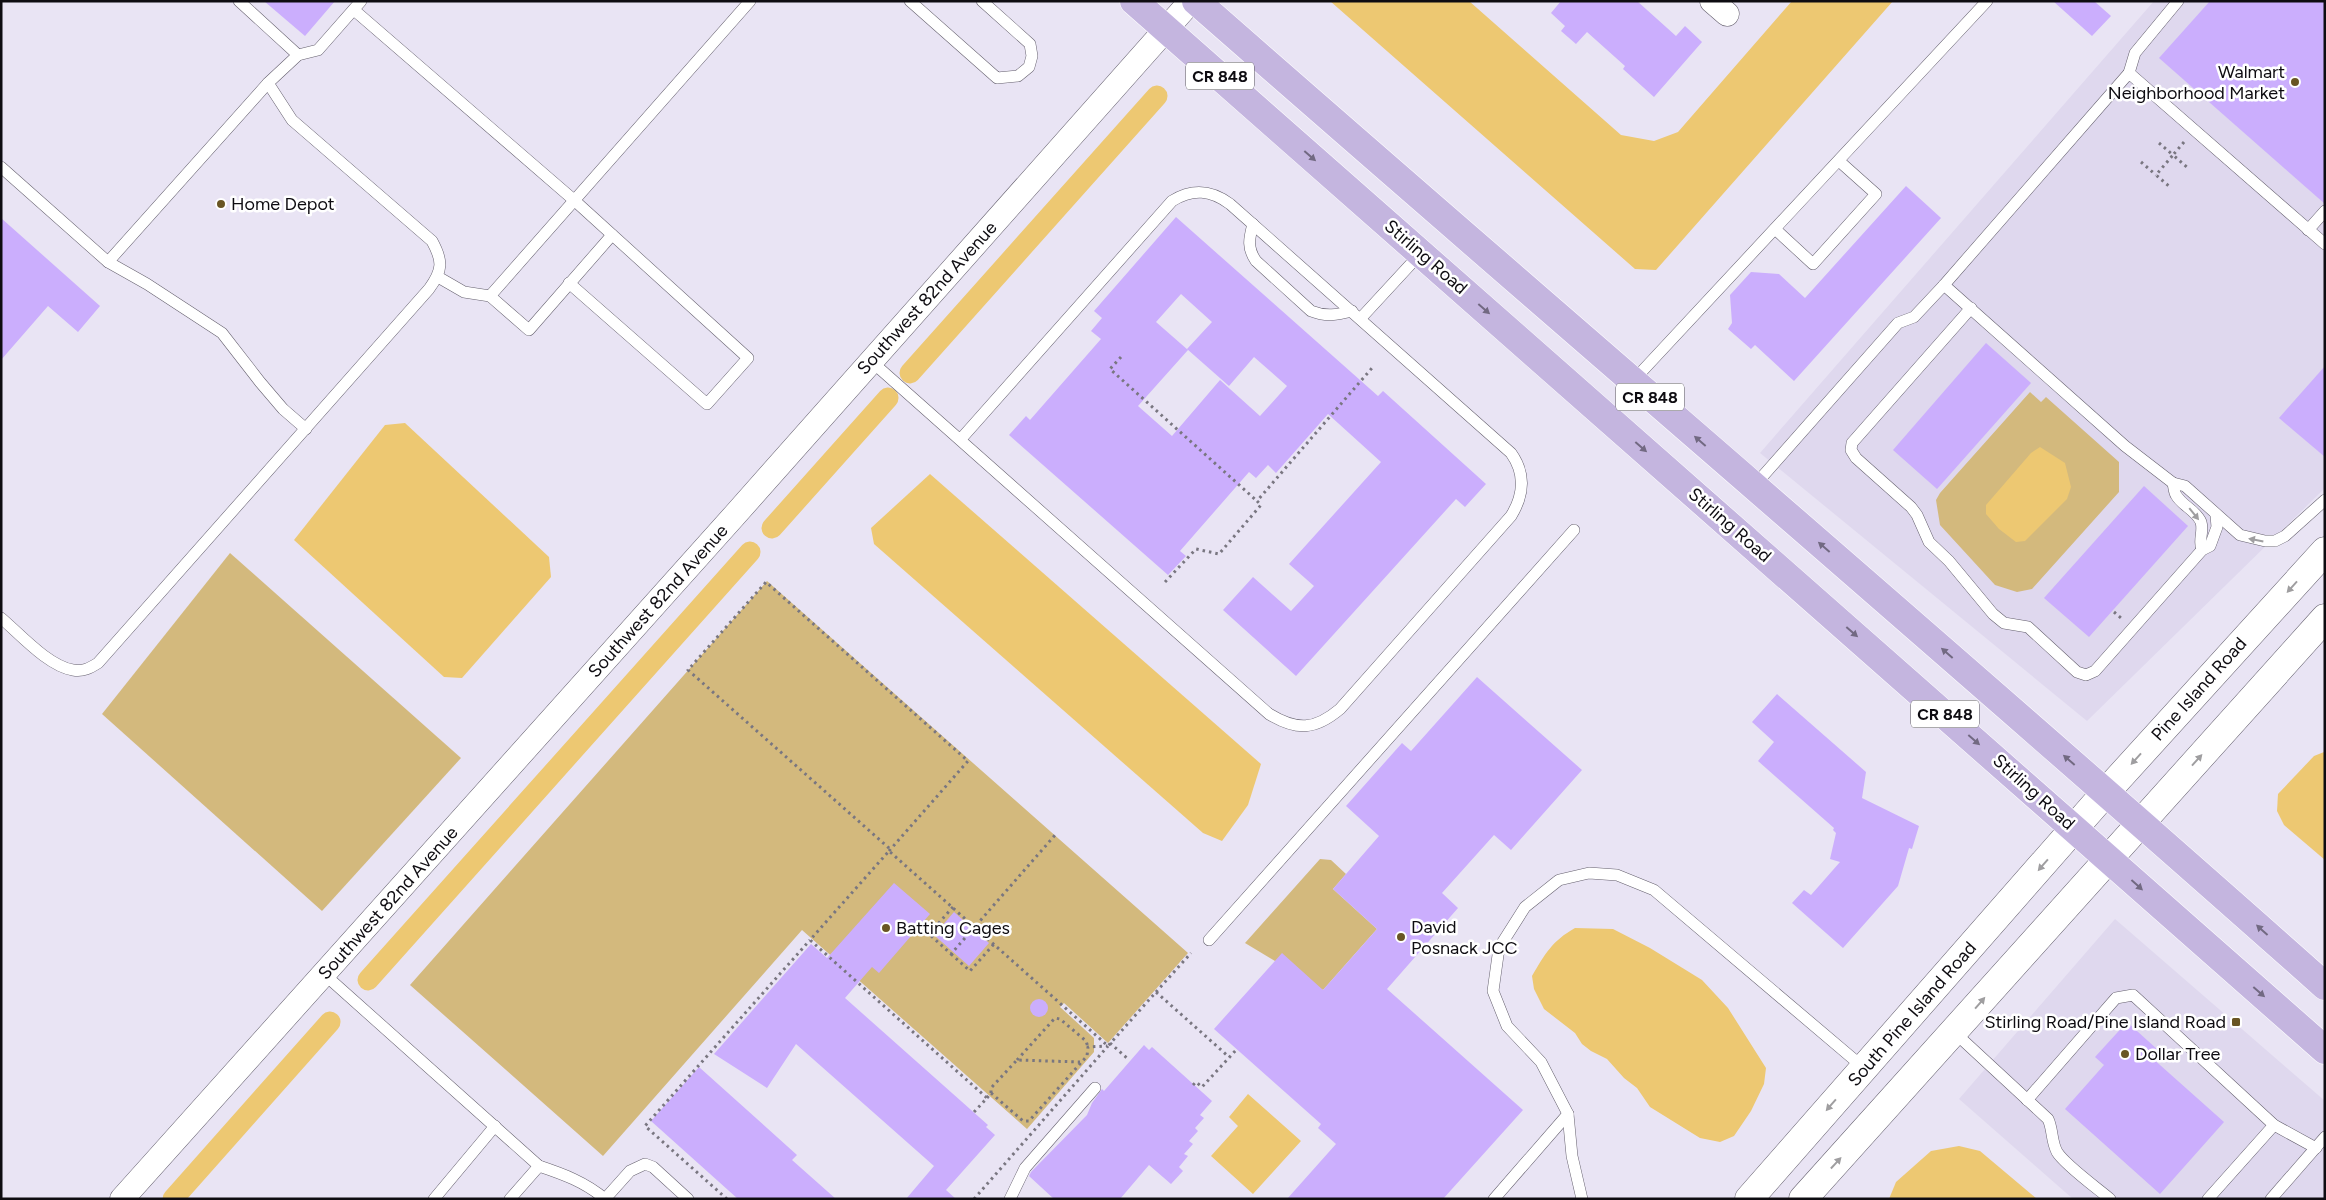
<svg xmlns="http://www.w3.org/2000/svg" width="2326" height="1200" viewBox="0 0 2326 1200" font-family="Figtree,sans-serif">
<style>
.built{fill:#dfd8ee}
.green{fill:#d3b97d}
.water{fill:#edc872}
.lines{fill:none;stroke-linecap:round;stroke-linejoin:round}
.canal{stroke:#edc872;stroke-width:21}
.building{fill:#cbaefd;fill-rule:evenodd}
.service-casing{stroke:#65606e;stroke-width:12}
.minor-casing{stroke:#65606e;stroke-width:25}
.secondary-casing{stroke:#65606e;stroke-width:29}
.primary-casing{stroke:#fff;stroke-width:29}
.path{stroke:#797680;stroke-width:3;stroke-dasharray:2.5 4;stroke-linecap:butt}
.service{stroke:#fff;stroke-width:11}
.minor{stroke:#fff;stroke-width:24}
.secondary{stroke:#fff;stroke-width:28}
.primary{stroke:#c4b5df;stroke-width:28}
.oneway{fill:#726982}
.oneway2{fill:#9f9ea0}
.poi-dot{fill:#695523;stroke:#fff;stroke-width:2}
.labels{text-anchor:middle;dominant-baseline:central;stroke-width:5;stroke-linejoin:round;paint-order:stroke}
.shield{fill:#fff;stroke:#565558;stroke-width:1}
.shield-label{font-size:16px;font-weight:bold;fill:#0e0c11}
.poi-label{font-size:18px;fill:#0e0c11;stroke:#fff;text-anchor:start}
.street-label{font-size:18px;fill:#0e0c11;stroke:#fff}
</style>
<rect width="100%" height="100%" fill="#e9e4f4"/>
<!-- built -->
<g class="built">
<path d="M2154,1H2325V488L2087,721L1760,453Z"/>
<path d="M2115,919L2325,1101V1199H2073L1959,1099Z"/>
</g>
<!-- green -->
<g class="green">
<path d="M2030,392L2041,402L2046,397L2119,462V492L2032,589L2017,592L1995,585L1940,525L1936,500L1940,493Z"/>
<path d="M230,553L461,758L322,911L102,714Z"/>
<path d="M767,581L1188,953L1108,1043L1064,1003L1060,1007L1094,1038V1052L1027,1129L802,930L603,1156L410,985Z"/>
<path d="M1320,859L1331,860L1346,874L1333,889L1377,929L1323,990L1245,943Z"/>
</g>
<!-- water -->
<g class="water">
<path d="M1330,1H1469L1621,135L1654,141L1678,132L1792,1H1893L1656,270L1635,269Z"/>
<path d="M405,423L549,557L551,577L462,678L444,677L294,540L385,425Z"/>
<path d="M2040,447L2065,463L2071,487L2067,499L2025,541L2016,542L1999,529L1986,514V505L2031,453Z"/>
<path d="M930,474L1261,764L1248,805L1222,841L1203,833L874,544L871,528Z"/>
<path d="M2324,752H2325V860L2284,825L2277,811L2278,794L2314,756Z"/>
<path d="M1575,928L1613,929L1650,948L1702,980L1728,1008L1766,1068L1764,1084L1751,1111L1734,1136L1720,1142L1700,1138L1650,1107L1637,1088L1624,1078L1607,1059L1591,1051L1582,1044L1575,1033L1544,1009L1534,989L1532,976C1545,954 1552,941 1575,928Z"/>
<path d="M1248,1094L1301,1141L1253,1194L1211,1156L1238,1126L1229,1117Z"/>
<path d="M1959,1146L1980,1151L2037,1199H1889L1896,1182L1931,1151Z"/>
</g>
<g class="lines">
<!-- canal -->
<g class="canal">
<path d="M910,373L1157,96"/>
<path d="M772,528L888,398"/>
<path d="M368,980L750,552"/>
<path d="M173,1199L330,1022"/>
</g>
</g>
<!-- building -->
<g class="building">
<path d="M264,1H335L305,36Z"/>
<path d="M1561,1H1637L1676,36L1685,26L1702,42L1654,97L1623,69L1625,66L1587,32L1576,44L1561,31L1565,26L1551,13Z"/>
<path d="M2053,1H2094L2111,16L2092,36Z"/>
<path d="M2210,1H2325V204L2159,58Z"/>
<path d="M1906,186L1941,218L1794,381L1755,345L1751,349L1728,329L1732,323L1730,295L1751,272L1779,274L1805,298Z"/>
<path d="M1176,217L1378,396L1383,391L1486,484L1465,507L1456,499L1296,676L1223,610L1253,577L1291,611L1314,586L1289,564L1381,462L1328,414L1276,473L1268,465L1256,478L1249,472L1180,551L1186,556L1168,575L1009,435L1026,416L1030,420L1101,339L1091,331L1102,318L1094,311ZM1181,294L1212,322L1187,349L1229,386L1254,357L1287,386L1260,416L1220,380L1172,436L1138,406L1188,350L1156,322Z"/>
<path d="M1,218L100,306L78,332L48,306L1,360Z"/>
<path d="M1986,343L2031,383L1937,489L1893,450Z"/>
<path d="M2325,366V457L2279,418Z"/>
<path d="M2144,486L2188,526L2089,637L2044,598Z"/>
<path d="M1477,677L1582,770L1511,850L1494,835L1442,893L1458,908L1387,989L1523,1110L1443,1199H1287L1336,1144L1318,1128L1321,1124L1214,1029L1282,953L1323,990L1377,929L1333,889L1379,836L1346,806L1402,743L1411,751Z"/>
<path d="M1777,694L1866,772L1862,798L1919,826L1912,849L1909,848L1898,886L1843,948L1792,903L1804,890L1811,895L1840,862L1830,859L1836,833L1833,830L1834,828L1758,761L1774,742L1752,722Z"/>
<path d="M894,883L930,914L879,973L872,967L845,998L988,1125L986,1127L995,1135L946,1190L956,1199H906L934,1166L796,1044L767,1088L714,1054L811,944L827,958Z"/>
<path d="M954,912L989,943L969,966L934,935Z"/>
<circle cx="1039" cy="1008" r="9"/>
<path d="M2127,1022L2158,1050L2151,1057L2224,1122L2160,1194L2065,1109L2104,1065L2095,1057Z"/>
<path d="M1144,1045L1149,1050L1152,1047L1212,1101L1200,1115L1204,1118L1195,1128L1198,1131L1189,1141L1193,1144L1184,1154L1188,1156L1179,1167L1183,1171L1171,1184L1149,1165L1120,1199H1054L1029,1176L1031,1172L1087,1115L1092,1103L1102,1089L1104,1091Z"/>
<path d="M699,1067L797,1155L792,1160L836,1199H738L651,1121Z"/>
</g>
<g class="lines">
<defs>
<g id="service">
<path d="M239,1L298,55"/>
<path d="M910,1L997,78L1018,76L1029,67L1032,56L1030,44L982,1"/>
<path d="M354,10L575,201L748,358L707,404L569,283"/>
<path d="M2129,73L2135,53L2178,1"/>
<path d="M1,167L108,262L147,284L222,333L260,382L283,409L306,429"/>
<path d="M1253,224C1249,239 1247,248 1256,261L1311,311C1326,317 1337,315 1352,311"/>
<path d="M1775,229L1813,264L1876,194L1839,161"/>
<path d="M2308,230L2325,211"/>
<path d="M108,262L268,83L298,55L318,50L361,1"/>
<path d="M438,277L464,292L490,296L750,1"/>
<path d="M1944,285L2125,446L2173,483L2185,486L2240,535L2265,541H2275L2285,536L2325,500"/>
<path d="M490,296L529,330L612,235"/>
<path d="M1971,308L1852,443L1851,450L1856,458L1911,507L1917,515L1929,542L1949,561L1993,614L2004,623L2028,627L2077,672L2086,675L2095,671L2202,550L2210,546L2217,527L2216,515"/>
<path d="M1361,318L1421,253"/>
<path d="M871,361L1269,714C1297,731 1315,730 1340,709L1511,516C1524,495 1526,474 1511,453L1230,204C1211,190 1193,188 1172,201L960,440"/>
<path d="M1632,382L1987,1"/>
<path d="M2173,483C2174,487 2174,492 2176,495C2182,506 2196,510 2201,522C2204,532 2198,540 2202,550"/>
<path d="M1754,486L1898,323L1914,317L1944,285L2129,73L2325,244"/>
<path d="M1,618C20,634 48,666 73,670C83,672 90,668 98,663L429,289C443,270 443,261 432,241L292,120L268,83"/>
<path d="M1209,940L1574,530"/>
<path d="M324,974L539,1166C563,1174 585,1182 605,1199L630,1171L645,1164L653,1167L688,1199"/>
<path d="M1954,1032L2048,1119C2053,1129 2051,1141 2057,1152C2065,1165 2097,1188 2110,1199"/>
<path d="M2027,1100L2116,998L2133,995L2274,1125L2316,1148"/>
<path d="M434,1199L495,1126"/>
<path d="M510,1199L539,1166"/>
<path d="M1010,1199L1025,1168L1095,1088"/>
<path d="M1494,1199L1568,1114"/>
<path d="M1582,1199L1572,1156L1568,1114L1541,1062L1507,1026L1493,991L1499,948L1525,907L1559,880L1589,873L1617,875L1654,890L1864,1068"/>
<path d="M2208,1199L2274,1125"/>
<path d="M2271,1199L2325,1137"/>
</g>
<g id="minor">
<path d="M1712,1L1727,14"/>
<path d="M122,1199L734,516L1191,1"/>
</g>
<g id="secondary">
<path d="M1749,1199L2106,792L2325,551"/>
<path d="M1803,1199L2325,618"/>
</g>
<g id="primary">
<path d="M1134,1L2325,1050"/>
<path d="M1196,1C1571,330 1952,654 2325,986"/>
</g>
</defs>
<!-- service casing -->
<use href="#service" class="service-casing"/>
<!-- minor casing -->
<use href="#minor" class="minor-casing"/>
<!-- secondary casing -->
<use href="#secondary" class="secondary-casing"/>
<!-- primary casing -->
<use href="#primary" class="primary-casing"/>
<!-- path -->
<g class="path">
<path d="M2184,142L2173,155L2188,168"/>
<path d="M2159,143L2173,155L2156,175L2170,187"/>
<path d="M2141,162L2156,175"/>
<path d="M1121,357L1110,369L1257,501"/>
<path d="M1165,582L1196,549L1219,554L1261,505L1257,501L1372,368"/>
<path d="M2114,612L2121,618"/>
<path d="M889,851L968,761L766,582L688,670L890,849"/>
<path d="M953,907L929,934L951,954L1056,834"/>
<path d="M951,954L970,971L994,944"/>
<path d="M1156,992L1191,953"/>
<path d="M1110,1043L1128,1059"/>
<path d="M1017,1060L1055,1018L1060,1019L1086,1041L1088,1047"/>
<path d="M1193,1085L1196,1082L1202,1087L1237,1049"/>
<path d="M991,1093V1088L1017,1060L1080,1062"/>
<path d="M987,1098L991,1093L1023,1121H1029L1087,1056L1088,1047L1107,1046"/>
<path d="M974,1112L987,1098L810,940L889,851L1108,1046L1156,992L1229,1057"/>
<path d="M727,1199L645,1126L810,940"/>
<path d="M974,1199L1108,1046"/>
</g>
<!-- service -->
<use href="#service" class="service"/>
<!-- minor -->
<use href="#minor" class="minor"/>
<!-- secondary -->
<use href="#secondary" class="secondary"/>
<!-- primary -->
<use href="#primary" class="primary"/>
</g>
<!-- one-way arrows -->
<defs><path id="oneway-solid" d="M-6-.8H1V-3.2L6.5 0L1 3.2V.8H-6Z" transform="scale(1.25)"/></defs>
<g class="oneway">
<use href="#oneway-solid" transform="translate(1310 156) rotate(41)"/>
<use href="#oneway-solid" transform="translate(1484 309) rotate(41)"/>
<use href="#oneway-solid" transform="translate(1700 441) rotate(-139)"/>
<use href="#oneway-solid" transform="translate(1641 447) rotate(41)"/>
<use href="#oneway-solid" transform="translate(1824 547) rotate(-139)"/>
<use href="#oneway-solid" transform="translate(1852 632) rotate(41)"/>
<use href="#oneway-solid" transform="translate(1947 653) rotate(-139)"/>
<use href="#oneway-solid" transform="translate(1974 740) rotate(41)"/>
<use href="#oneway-solid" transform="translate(2069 760) rotate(-139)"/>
<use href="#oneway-solid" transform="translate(2137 885) rotate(42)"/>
<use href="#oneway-solid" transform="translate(2262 930) rotate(-138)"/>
<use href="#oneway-solid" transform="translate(2259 992) rotate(41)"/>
</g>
<g class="oneway2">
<use href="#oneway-solid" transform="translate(2194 514) rotate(51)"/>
<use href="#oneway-solid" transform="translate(2256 540) rotate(-169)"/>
<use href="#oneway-solid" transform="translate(2292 587) rotate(132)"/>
<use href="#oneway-solid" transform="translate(2136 759) rotate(132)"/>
<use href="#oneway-solid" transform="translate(2197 760) rotate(-48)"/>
<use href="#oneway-solid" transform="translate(2043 865) rotate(131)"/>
<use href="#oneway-solid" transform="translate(1980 1003) rotate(-49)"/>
<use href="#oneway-solid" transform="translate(1831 1105) rotate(131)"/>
<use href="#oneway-solid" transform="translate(1836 1163) rotate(-47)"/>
</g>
<!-- markers -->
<g class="poi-dot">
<circle cx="2295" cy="82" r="5"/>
<circle cx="221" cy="204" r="5"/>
<circle cx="886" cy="928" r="5"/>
<circle cx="1401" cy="937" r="5"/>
<rect x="2231" y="1017" width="10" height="10" rx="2.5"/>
<circle cx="2125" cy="1054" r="5"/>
</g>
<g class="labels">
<!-- shield labels -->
<g class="shield">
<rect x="1186" y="62.5" width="68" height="27" rx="4"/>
<rect x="1616" y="383.5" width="68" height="27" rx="4"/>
<rect x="1911" y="700.5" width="68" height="27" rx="4"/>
</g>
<g class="shield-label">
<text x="1220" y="76">CR 848</text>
<text x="1650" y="397">CR 848</text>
<text x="1945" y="714">CR 848</text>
</g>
<!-- poi labels -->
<g class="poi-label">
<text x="2285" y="72" text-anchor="end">Walmart<tspan x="2285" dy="21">Neighborhood Market</tspan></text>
<text x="231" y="204">Home Depot</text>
<text x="1411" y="927">David<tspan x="1411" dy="21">Posnack JCC</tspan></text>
<text x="896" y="928">Batting Cages</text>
<text x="2226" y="1022" text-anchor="end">Stirling Road/Pine Island Road</text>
<text x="2135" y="1054">Dollar Tree</text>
</g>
<!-- street labels -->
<g class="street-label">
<text transform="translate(1426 257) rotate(41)">Stirling Road</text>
<text transform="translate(927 298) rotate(-48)">Southwest 82nd Avenue</text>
<text transform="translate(1730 525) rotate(41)">Stirling Road</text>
<text transform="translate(658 601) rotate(-48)">Southwest 82nd Avenue</text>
<text transform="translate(2199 689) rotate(-48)">Pine Island Road</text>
<text transform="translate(2034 792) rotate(42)">Stirling Road</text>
<text transform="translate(388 903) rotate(-48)">Southwest 82nd Avenue</text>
<text transform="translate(1912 1014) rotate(-49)">South Pine Island Road</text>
</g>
</g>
<!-- border -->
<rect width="2326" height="1200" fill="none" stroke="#0e0c11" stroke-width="5"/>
</svg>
